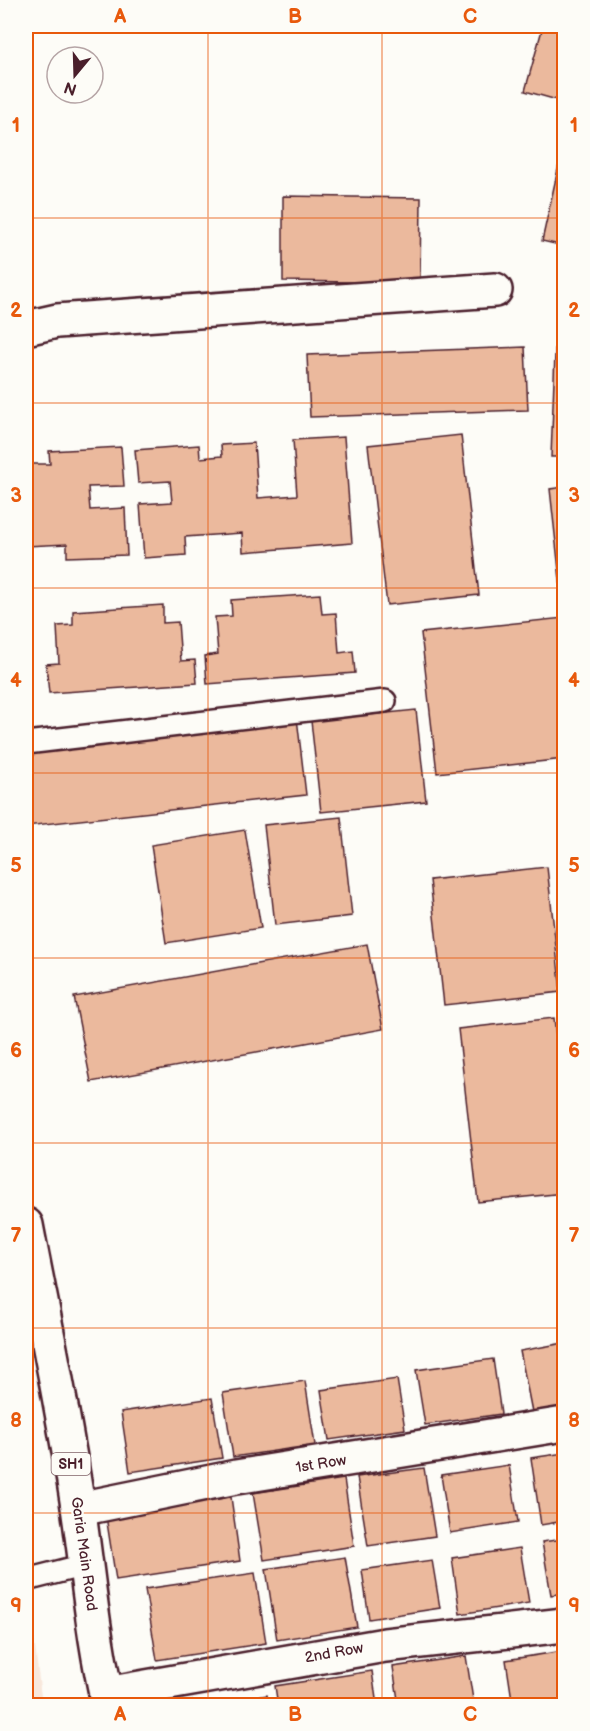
<svg xmlns="http://www.w3.org/2000/svg" width="590" height="1731" viewBox="0 0 590 1731" font-family="'Balsamiq Sans',sans-serif">
<style>
.built{fill:#f8e8dc}
.building{fill:#ebb99d;stroke:#4a1f2b;stroke-width:1.5}
.lines{fill:none;stroke-linecap:round;stroke-linejoin:round}
.lane-casing{stroke:#4a1f2b;stroke-width:26}
.street-casing{stroke:#4a1f2b;stroke-width:38}
.primary-casing{stroke:#4a1f2b;stroke-width:38}
.lane{stroke:#fdfcf7;stroke-width:21}
.street{stroke:#fdfcf7;stroke-width:33}
.primary{stroke:#fdfcf7;stroke-width:33}
.grid{fill:none;stroke:#e8590c;stroke-width:1.5;stroke-opacity:0.55}
.labels{text-anchor:middle;dominant-baseline:central;stroke-width:4.5;stroke-linejoin:round;paint-order:stroke}
.shield{fill:#fdfcf7;stroke:#806168;stroke-width:1.5}
.shield-label{font-size:14px;font-weight:bold;fill:#4a1f2b}
.street-label{font-size:15px;fill:#4a1f2b;stroke:#fdfcf7}
.neatline{fill:none;stroke:#e8590c;stroke-width:2}
.grid-label{font-size:20px;text-anchor:middle;font-weight:bold;fill:#e8590c}
</style>
<rect width="100%" height="100%" fill="#fdfcf7"/>
<filter id="ink" filterUnits="userSpaceOnUse"><feTurbulence type="fractalNoise" baseFrequency=".0167" numOctaves="2"/><feDisplacementMap in="SourceGraphic" scale="12" xChannelSelector="R" yChannelSelector="G"/><feConvolveMatrix kernelMatrix="1 2 1 2 8 2 1 2 1" color-interpolation-filters="sRGB"/></filter>
<g filter="url(#ink)">
<!-- built -->
<path class="built" d="M26,1571L42,1705H26Z"/>
<!-- building -->
<g class="building">
<path d="M543,26H564V102L525,91Z"/>
<path d="M564,142V246L542,241Z"/>
<path d="M283,196L421,198L420,283L283,281Z"/>
<path d="M557,301H564V457H551Z"/>
<path d="M525,347L528,410L310,417L307,355Z"/>
<path d="M461,435L479,595L387,605L368,445Z"/>
<path d="M344,437L352,543L243,552L242,533L185,537L186,555L144,558L140,504L172,502L170,481L138,483L135,450L199,445L200,458L222,456L221,445L254,443L258,498L297,495L293,440Z"/>
<path d="M121,447L124,486L88,487L90,510L125,508L127,555L67,557V544L26,546V464H50L49,451Z"/>
<path d="M564,487V588L561,589L550,489Z"/>
<path d="M320,594L322,614L336,613L339,653L353,651L355,673L207,684L205,656L218,654L215,617L232,616L231,600Z"/>
<path d="M163,605V623L178,622L181,661L195,660L197,683L49,693L46,664L59,663L57,626L73,625V611Z"/>
<path d="M564,618V759L437,773L421,633Z"/>
<path d="M416,710L426,801L321,812L311,721Z"/>
<path d="M297,718L306,795L26,826V748Z"/>
<path d="M341,817L352,916L275,925L264,825Z"/>
<path d="M245,830L261,928L166,943L151,845Z"/>
<path d="M547,867L561,992L444,1005L430,880Z"/>
<path d="M367,944L383,1029L91,1082L74,997Z"/>
<path d="M554,1018L564,1111V1193L478,1202L458,1029Z"/>
<path d="M564,1343V1411L533,1417L520,1351Z"/>
<path d="M493,1359L501,1414L425,1425L416,1370Z"/>
<path d="M397,1379L405,1429L329,1440L321,1390Z"/>
<path d="M305,1381L315,1445L233,1457L223,1393Z"/>
<path d="M212,1398L222,1458L130,1472L121,1412Z"/>
<path d="M564,1453V1521L541,1525L531,1458Z"/>
<path d="M509,1465L518,1522L450,1533L441,1475Z"/>
<path d="M424,1468L435,1536L368,1546L357,1477Z"/>
<path d="M344,1479L354,1546L264,1560L253,1493Z"/>
<path d="M231,1497L240,1561L116,1580L106,1516Z"/>
<path d="M564,1539V1593L551,1595L542,1542Z"/>
<path d="M520,1548L529,1603L460,1614L452,1558Z"/>
<path d="M345,1557L357,1627L277,1640L266,1569Z"/>
<path d="M432,1560L440,1608L369,1619L362,1570Z"/>
<path d="M255,1573L266,1643L157,1660L145,1589Z"/>
<path d="M564,1651V1705L513,1706L506,1660Z"/>
<path d="M466,1656L474,1706H399L393,1667Z"/>
<path d="M372,1671L377,1706H278L275,1686Z"/>
<path d="M267,1695L269,1706H200Z"/>
</g>
<g class="lines">
<defs>
<g id="lane">
<path d="M26,743L385,701"/>
<path d="M26,1580L85,1565"/>
</g>
<g id="street">
<path d="M26,328L57,321L495,290"/>
<path d="M79,1509L236,1477L564,1424"/>
<path d="M106,1694L385,1645L564,1625"/>
</g>
<path id="primary" d="M26,1225C44,1319 64,1413 78,1507C88,1573 93,1640 109,1706"/>
</defs>
<!-- lane casing -->
<use href="#lane" class="lane-casing"/>
<!-- street casing -->
<use href="#street" class="street-casing"/>
<!-- primary casing -->
<use href="#primary" class="primary-casing"/>
<!-- lane -->
<use href="#lane" class="lane"/>
<!-- street -->
<use href="#street" class="street"/>
<!-- primary -->
<use href="#primary" class="primary"/>
</g>
</g>
<!-- grid -->
<path class="grid" d="M208,26V1706M382,26V1706M26,218H564M26,403H564M26,588H564M26,773H564M26,958H564M26,1143H564M26,1328H564M26,1513H564"/>
<g class="labels">
<!-- shield labels -->
<rect class="shield" x="51.5" y="1453" width="39" height="22" rx="4.5"/>
<g class="shield-label">
<text x="71" y="1464">SH1</text>
</g>
<!-- street labels -->
<g class="street-label">
<text transform="translate(321 1464) rotate(-9)">1st Row</text>
<text transform="translate(84 1554) rotate(82)">Garia Main Road</text>
<text transform="translate(334 1653) rotate(-10)">2nd Row</text>
</g>
</g>
<!-- margin -->
<rect width="590" height="1731" fill="none" stroke="#fdfcf7" stroke-width="66"/>
<!-- north arrow -->
<g transform="translate(75 75) rotate(199)"><circle r="28" fill="#fdfcf7" stroke="#b5a4a5" stroke-width="1.5"/>
<path d="M0-4.5L10 22L0 15L-10 22Z" fill="#4a1f2b"/>
<text y="-9" font-size="16" font-weight="bold" text-anchor="middle" fill="#4a1f2b">N</text>
</g>
<rect x="33" y="33" width="524" height="1665" class="neatline"/>
<g class="grid-label">
<text x="120" y="23">A</text>
<text x="295" y="23">B</text>
<text x="470" y="23">C</text>
<text x="16" y="132">1</text>
<text x="574" y="132">1</text>
<text x="16" y="317">2</text>
<text x="574" y="317">2</text>
<text x="16" y="502">3</text>
<text x="574" y="502">3</text>
<text x="16" y="687">4</text>
<text x="574" y="687">4</text>
<text x="16" y="872">5</text>
<text x="574" y="872">5</text>
<text x="16" y="1057">6</text>
<text x="574" y="1057">6</text>
<text x="16" y="1242">7</text>
<text x="574" y="1242">7</text>
<text x="16" y="1427">8</text>
<text x="574" y="1427">8</text>
<text x="16" y="1612">9</text>
<text x="574" y="1612">9</text>
<text x="120" y="1721">A</text>
<text x="295" y="1721">B</text>
<text x="470" y="1721">C</text>
</g>
</svg>
